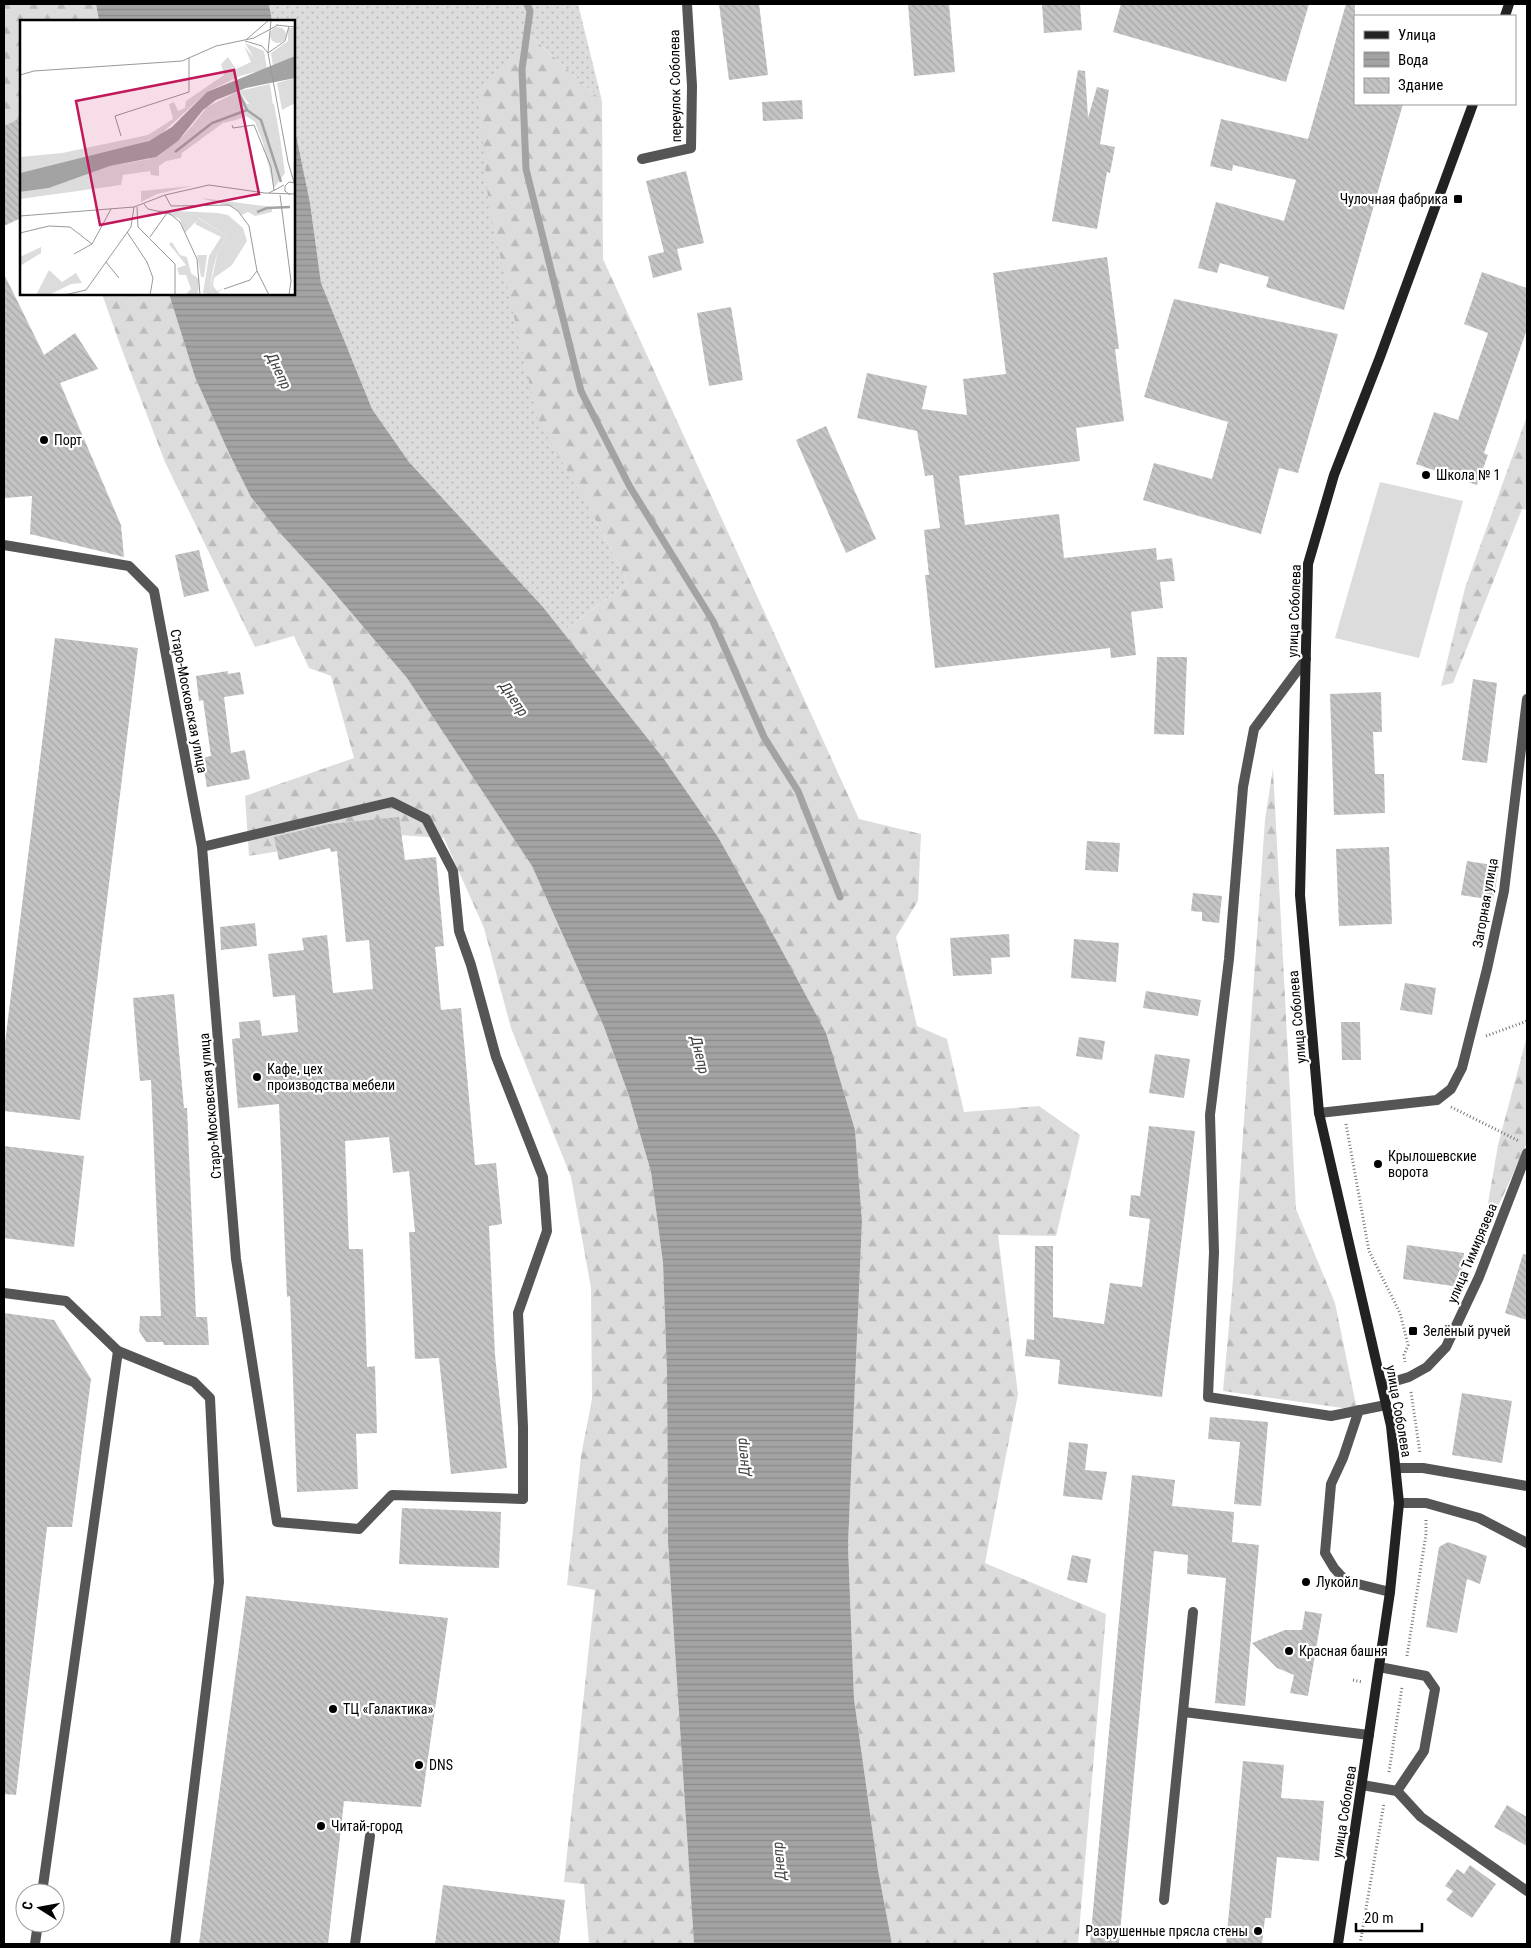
<svg xmlns="http://www.w3.org/2000/svg" width="1531" height="1948" viewBox="0 0 1531 1948" font-family="'Roboto Condensed',sans-serif">
<style>
.grass{fill:url(#grass-dots)}
.forest{fill:url(#forest-firs)}
.garden{fill:#dcdcdc}
.water{fill:url(#water-rules)}
.lines{fill:none;stroke-linecap:round;stroke-linejoin:round}
.stream{stroke:#a3a3a3;stroke-width:7}
.building{fill:url(#building-back-hatch)}
.path{stroke:#777;stroke-width:3;stroke-dasharray:1 2.5;stroke-linecap:butt}
.lane{stroke:#555;stroke-width:10}
.street{stroke:#555;stroke-width:10}
.secondary{stroke:#222;stroke-width:10}
.poi-dot{fill:#000;stroke:#fff;stroke-width:2}
.labels{text-anchor:middle;dominant-baseline:central;stroke-width:4.5;stroke-linejoin:round;paint-order:stroke}
.street-label{font-size:14px;fill:#000;stroke:#fff}
.poi-label{font-size:14px;fill:#000;stroke:#fff;text-anchor:start}
.water-label{font-size:15px;font-style:italic;fill:#444;stroke:#fff}
.inset-river{fill:none;stroke:#a3a3a3;stroke-width:2.5}
.inset-road{fill:none;stroke:#999;stroke-width:1}
.view{fill:#c2185b;fill-opacity:0.15;stroke:#c2185b;stroke-width:2.5}
.inset-edge{fill:none;stroke:#000;stroke-width:2.5}
</style>
<defs>
<pattern id="grass-dots" width="8" height="8" patternUnits="userSpaceOnUse" patternTransform="scale(1.25)"><rect width="8" height="8" fill="#dcdcdc"/><path d="M2 2h.1M6 6h.1" fill="none" stroke="#bbb" stroke-width="1.8" stroke-linecap="round"/></pattern>
<pattern id="forest-firs" width="22" height="20" patternUnits="userSpaceOnUse" patternTransform="scale(1.25)"><rect width="22" height="20" fill="#dcdcdc"/><path d="M5 1l3.5 6h-7zM16 11l3.5 6h-7z" fill="#bbb"/></pattern>
<pattern id="water-rules" width="6" height="5" patternUnits="userSpaceOnUse" patternTransform="scale(1.25)"><rect width="6" height="5" fill="#a3a3a3"/><path d="M0 2.5h6" fill="none" stroke="#8b8b8b"/></pattern>
<pattern id="building-back-hatch" width="6" height="6" patternUnits="userSpaceOnUse" patternTransform="scale(1.25)"><rect width="6" height="6" fill="#c4c4c4"/><path d="M-1 5l2 2M0 0l6 6M5-1l2 2" fill="none" stroke="#a7a7a7"/></pattern>
</defs>
<rect width="100%" height="100%" fill="#fff"/>
<!-- grass -->
<path class="grass" d="M269,4H578L602,101L531,36L595,519L628,583L562,632L541,606L409,462L372,409L321,283L310,203L294,125V21H272Z"/>
<!-- forest -->
<g class="forest">
<path d="M4,4H96L99,21H21V130L4,132Z"/>
<path d="M531,36L602,101L603,259L859,819L921,834L918,901L896,937L917,1026L947,1039L964,1112L1039,1106L1080,1135L1056,1236L998,1235L1018,1394L985,1563L1106,1614L1078,1944H892L878,1870L854,1699L848,1545L862,1221L855,1130L825,1033L780,947L718,837L664,759L562,632L628,583L595,519L538,420L489,208L478,93Z"/>
<path d="M102,294H169L195,377L228,451L280,533L325,582L407,678L532,866L604,1027L629,1096L651,1172L663,1263L667,1374L668,1543L694,1944H589L584,1884L564,1882L595,1590L567,1585L581,1456L592,1399L591,1288L571,1177L511,1028L484,928L444,838L383,834L249,856L245,796L354,758L331,676L309,668L294,636L255,647L165,462L122,350Z"/>
<path d="M1527,416V510L1522,509L1453,683L1441,686L1465,588Z"/>
<path d="M1273,768L1296,1209L1335,1303L1357,1410L1223,1391L1232,1292L1265,820Z"/>
<path d="M1527,1036V1143L1481,1244L1498,1145Z"/>
</g>
<!-- garden -->
<path class="garden" d="M1380,482L1463,501L1419,658L1335,638Z"/>
<!-- water -->
<g class="water">
<path d="M96,4H269L272,21H99Z"/>
<path d="M294,125L310,203L321,283L372,409L409,462L542,606L664,759L718,837L780,947L826,1033L855,1130L862,1221L848,1545L854,1699L878,1870L892,1944H694L668,1543L667,1374L663,1263L651,1172L629,1096L604,1027L532,866L407,678L325,582L280,533L251,497L228,451L195,377L169,294H294Z"/>
</g>
<g class="lines">
<!-- stream -->
<path class="stream" d="M527,4L530,11L522,69L526,169L581,391L630,487L713,621L764,737L798,791L840,897"/>
</g>
<!-- building -->
<g class="building">
<path d="M719,4H759L768,75L729,80Z"/>
<path d="M908,4H949L955,72L914,76Z"/>
<path d="M1042,4H1080L1082,30L1044,33Z"/>
<path d="M1121,4H1309L1286,82L1113,32Z"/>
<path d="M1346,4H1355V104H1403L1344,310L1266,287L1269,277L1220,263L1217,273L1198,268L1216,202L1284,221L1296,180L1233,165L1232,171L1210,166L1221,119L1308,139Z"/>
<path d="M1078,70L1085,71L1088,118L1097,87L1109,90L1100,144L1115,147L1110,173L1107,172L1097,229L1052,221Z"/>
<path d="M802,100L803,119L763,121L762,102Z"/>
<path d="M21,118V218L4,226V126Z"/>
<path d="M686,171L704,243L677,249L682,270L653,278L648,256L664,252L646,181Z"/>
<path d="M1107,257L1119,349H1115L1124,421L1076,428L1080,461L959,476L965,525L1059,514L1064,558L1156,548L1157,560L1172,558L1175,581L1160,582L1163,608L1131,612L1136,655L1111,658L1110,648L935,668L925,575H929L924,530L940,528L933,475L925,476L917,431L857,418L867,373L927,386L922,409L967,415L963,379L1006,374L993,273Z"/>
<path d="M1482,272L1527,288V329L1484,453L1488,455L1477,485L1416,464L1434,412L1458,420L1488,333L1464,324Z"/>
<path d="M4,274L44,355L75,333L98,369L60,383L121,525L124,557L30,534L32,496L4,498Z"/>
<path d="M1174,299L1338,334L1298,473L1279,468L1261,534L1143,500L1154,463L1212,479L1228,422L1144,397Z"/>
<path d="M731,307L743,380L709,386L697,313Z"/>
<path d="M826,426L876,539L846,553L796,440Z"/>
<path d="M199,550L209,591L184,597L175,555Z"/>
<path d="M55,638L138,648L80,1120L4,1111V1051Z"/>
<path d="M1157,657H1187L1184,735L1154,734Z"/>
<path d="M228,671V674L240,672L244,694L224,697L231,753L245,750L250,779L207,787L202,758L211,756L203,700L199,701L196,676Z"/>
<path d="M1473,679L1497,683L1487,763L1462,760Z"/>
<path d="M1381,692L1382,732H1373L1375,774H1384L1385,813L1334,815L1330,694Z"/>
<path d="M399,817L405,860L436,857L444,946L435,947L441,1010L461,1008L475,1165L496,1163L502,1224L489,1226L495,1355L507,1468L451,1474L439,1358L415,1359L409,1232H415L409,1171L393,1173L389,1137L345,1141L349,1249H363L367,1367L375,1366L377,1433L356,1434L358,1489L297,1492L290,1296L287,1297L279,1104L238,1108L232,1039L240,1038L239,1022L260,1020L262,1036L298,1032L295,995L273,997L268,954L304,950L302,938L327,935L333,993L373,989L369,940L346,942L337,851L331,852L330,848L279,860L274,837L329,824Z"/>
<path d="M1087,841L1120,843L1118,872L1085,870Z"/>
<path d="M1389,847L1392,924L1339,926L1336,849Z"/>
<path d="M1467,861L1499,866L1493,900L1461,895Z"/>
<path d="M1193,893L1222,896L1219,923L1202,921V912L1191,911Z"/>
<path d="M255,923L257,946L221,950L220,927Z"/>
<path d="M1009,934L1010,957L991,958L992,974L953,976L950,938Z"/>
<path d="M1074,939L1119,943L1116,982L1071,978Z"/>
<path d="M1405,983L1436,988L1432,1015L1400,1010Z"/>
<path d="M1146,991L1201,1000L1198,1016L1143,1008Z"/>
<path d="M174,994L184,1108H187L196,1317H207L209,1345H164L163,1342H146L139,1331L140,1316H161L151,1080L140,1081L133,998Z"/>
<path d="M1341,1022H1360L1361,1060H1342Z"/>
<path d="M1079,1037L1105,1041L1102,1060L1076,1056Z"/>
<path d="M1155,1054L1190,1059L1184,1098L1149,1093Z"/>
<path d="M1149,1126L1195,1131L1162,1397L1058,1384L1060,1360L1025,1356L1027,1339L1034,1340L1035,1246H1053V1317L1104,1324L1110,1283L1142,1287L1150,1219L1129,1216L1131,1195L1140,1196Z"/>
<path d="M4,1146L84,1156L74,1247L4,1238Z"/>
<path d="M1407,1245L1464,1253L1460,1287L1403,1279Z"/>
<path d="M1523,1254L1527,1255V1320L1505,1313Z"/>
<path d="M4,1313L54,1320L91,1379L72,1527H47L16,1795L4,1794Z"/>
<path d="M1462,1393L1512,1401L1502,1463L1452,1455Z"/>
<path d="M1210,1417L1268,1422L1261,1506L1234,1504L1240,1442L1208,1439Z"/>
<path d="M1069,1442L1088,1444L1085,1470L1107,1472L1102,1500L1063,1496Z"/>
<path d="M1132,1475L1175,1480L1172,1506L1234,1512L1232,1542L1259,1545L1245,1706L1215,1703L1226,1578L1187,1574L1188,1555L1154,1551L1119,1944H1090Z"/>
<path d="M402,1508L501,1512L499,1568L399,1564Z"/>
<path d="M1448,1542L1487,1556L1480,1584L1467,1579L1457,1633L1426,1627L1439,1547Z"/>
<path d="M1072,1555L1091,1559L1087,1583L1067,1580Z"/>
<path d="M246,1596L448,1618L421,1807L344,1801L328,1944H199Z"/>
<path d="M1305,1611L1322,1614L1308,1696L1290,1693L1294,1675L1277,1668L1252,1643L1285,1630H1302Z"/>
<path d="M1243,1761L1284,1765L1281,1798L1324,1801L1319,1861L1277,1857L1271,1918H1265L1262,1944H1226Z"/>
<path d="M1507,1805L1527,1817V1846L1494,1827Z"/>
<path d="M1470,1865L1496,1884L1472,1918L1446,1900L1453,1891L1445,1886L1457,1869L1464,1874Z"/>
<path d="M443,1885L565,1900L559,1944H435Z"/>
</g>
<g class="lines">
<!-- path -->
<g class="path">
<path d="M1486,1036L1527,1021"/>
<path d="M1451,1107L1519,1141"/>
<path d="M1346,1124L1369,1251L1400,1313L1408,1345L1404,1355L1405,1362"/>
<path d="M1411,1392L1420,1453"/>
<path d="M1407,1656L1426,1534V1519"/>
<path d="M1353,1680L1362,1682"/>
<path d="M1389,1772L1402,1687"/>
<path d="M1360,1944L1384,1803"/>
</g>
<!-- lane -->
<g class="lane">
<path d="M1306,659L1254,729L1243,787L1229,959L1210,1115L1214,1252L1208,1397L1331,1416L1386,1405"/>
<path d="M202,847L392,802L426,819L453,871L459,931L471,965L496,1057L543,1177L547,1231L518,1313L523,1427V1499"/>
<path d="M4,1293L66,1301L118,1351L194,1382L210,1398L219,1582L175,1944"/>
<path d="M1359,1410L1343,1458L1331,1484L1325,1553L1334,1568L1343,1578L1354,1583L1390,1592"/>
<path d="M1379,1667L1426,1676L1435,1689L1424,1751L1397,1791"/>
<path d="M1184,1712L1369,1735"/>
<path d="M42,1893L118,1351"/>
<path d="M1164,1900L1193,1612"/>
<path d="M35,1944L38,1923"/>
<path d="M355,1944L370,1836"/>
</g>
<!-- street -->
<g class="street">
<path d="M642,159L691,148L692,86L687,4"/>
<path d="M4,545L129,566L154,591L202,847L236,1259L277,1522L359,1529L392,1495L523,1499"/>
<path d="M1319,1113L1437,1100L1451,1089L1462,1068L1487,969L1504,891L1527,699"/>
<path d="M1382,1385L1409,1377L1427,1367L1446,1347L1479,1277L1527,1153"/>
<path d="M1396,1468H1423L1527,1486"/>
<path d="M1399,1503H1426L1479,1518L1527,1543"/>
<path d="M1362,1785L1397,1791L1421,1817L1527,1891"/>
</g>
<!-- secondary -->
<g class="secondary">
<path d="M1505,16L1509,4"/>
<path d="M1338,1944L1390,1592L1399,1503L1391,1426L1319,1113L1300,895L1308,564L1334,475L1380,357L1473,104"/>
</g>
</g>
<!-- markers -->
<g class="poi-dot">
<rect x="1453" y="194" width="10" height="10" rx="2.5"/>
<circle cx="44" cy="440" r="5"/>
<circle cx="1426" cy="475" r="5"/>
<circle cx="257" cy="1077" r="5"/>
<circle cx="1378" cy="1164" r="5"/>
<rect x="1408" y="1326" width="10" height="10" rx="2.5"/>
<circle cx="1306" cy="1582" r="5"/>
<circle cx="1289" cy="1651" r="5"/>
<circle cx="333" cy="1709" r="5"/>
<circle cx="419" cy="1765" r="5"/>
<circle cx="321" cy="1826" r="5"/>
<circle cx="1258" cy="1931" r="5"/>
</g>
<g class="labels">
<!-- street labels -->
<g class="street-label">
<text transform="translate(675 86) rotate(-91)">переулок Соболева</text>
<text transform="translate(1294 611) rotate(-88)">улица Соболева</text>
<text transform="translate(189 701) rotate(79)">Старо-Московская улица</text>
<text transform="translate(1485 903) rotate(-80)">Загорная улица</text>
<text transform="translate(1297 1017) rotate(-95)">улица Соболева</text>
<text transform="translate(210 1106) rotate(-95)">Старо-Московская улица</text>
<text transform="translate(1472 1253) rotate(-67)">улица Тимирязева</text>
<text transform="translate(1399 1411) rotate(80)">улица Соболева</text>
<text transform="translate(1344 1812) rotate(-81)">улица Соболева</text>
</g>
<!-- poi labels -->
<g class="poi-label">
<text x="1448" y="199" text-anchor="end">Чулочная фабрика</text>
<text x="54" y="440">Порт</text>
<text x="1436" y="475">Школа № 1</text>
<text x="267" y="1069">Кафе, цех<tspan x="267" dy="16">производства мебели</tspan></text>
<text x="1388" y="1156">Крылошевские<tspan x="1388" dy="16">ворота</tspan></text>
<text x="1423" y="1331">Зелёный ручей</text>
<text x="1316" y="1582">Лукойл</text>
<text x="1299" y="1651">Красная башня</text>
<text x="343" y="1709">ТЦ «Галактика»</text>
<text x="429" y="1765">DNS</text>
<text x="331" y="1826">Читай-город</text>
<text x="1248" y="1931" text-anchor="end">Разрушенные прясла стены</text>
</g>
<!-- water labels -->
<g class="water-label">
<text transform="translate(279 371) rotate(65)">Днепр</text>
<text transform="translate(514 699) rotate(56)">Днепр</text>
<text transform="translate(700 1055) rotate(77)">Днепр</text>
<text transform="translate(743 1457) rotate(-95)">Днепр</text>
<text transform="translate(779 1861) rotate(-95)">Днепр</text>
</g>
</g>
<!-- overview -->
<g transform="translate(20 20)">
<rect width="275" height="275" fill="#fff"/>
<path d="M250 15a8 8 0 1 1 16 0a8 8 0 1 1-16 0ZM225,23L244,31L247,49L242,50L241,40L234,38ZM219,71L227,84H254L260,118L243,123L235,102L226,96L216,100L220,94L214,90L189,100L177,110L172,106L187,87ZM178,198L207,216L198,231L193,249L190,268L193,275L183,273L189,236L201,217L175,204ZM21,227V233L0,246V237Z" fill="#dcdcdc"/>
<path d="M268,8H275V36L253,47L251,33L268,21ZM224,26L234,38L241,40L242,50L220,56L187,72L140,115L122,124L0,153V137L42,133L128,115L153,99L149,84L154,82L158,91L165,88L166,81L204,55L201,44L208,37L216,49L231,42ZM275,58V83L262,90L257,63ZM250,64L253,85L231,86L219,71ZM214,90L220,94L216,100L203,103L162,133L161,138L146,141L139,146V156L131,155L130,151L103,155L101,165L0,179V172L29,168L90,146L129,139L163,116L172,106L177,110L189,100ZM260,118L265,153L254,168L243,123ZM172,166L137,174L121,182V171ZM181,178L252,187V192L235,196L228,192L222,195L215,188ZM137,190L198,193L208,195L223,208L227,221L212,245L194,258L193,266L197,271L204,268L198,272L202,275H193L190,268L198,231L207,216L179,198L165,213L160,199ZM152,222L160,235L167,237L171,253L179,259L178,275H165L171,269L166,255H159L157,248L166,245L149,224ZM177,235H187L184,257H181ZM29,250L42,262L56,253L62,263L51,264L29,275H16Z" fill="#dcdcdc"/>
<path d="M275,36V58L226,68L196,80L183,90L158,121L136,137L90,146L29,168L0,172V153L129,121L152,107L187,72Z" fill="#a3a3a3"/>
<path class="inset-river" d="M217,69L227,90L241,100L261,162M155,132L192,103L227,90M237,192L247,188L270,187"/>
<path class="inset-road" d="M251,0L248,33L268,142L274,162M256,5L275,7M227,19L249,0M225,21L242,26L248,33L265,21L269,6M0,55L14,51L162,41L196,26L234,18L258,5M212,105L213,108L234,105L251,147L254,171M101,116L95,96L169,72V37M249,173L264,165M145,175L151,186L209,185L218,191L229,206L237,251L249,275M260,175L271,261L269,275M270,175L265,171V166L269,162L275,163M124,184L128,189L150,194L160,202L177,239L180,275M117,187L118,207L155,244V275M0,196L114,187L145,175L189,165L245,173L275,174M107,212L127,242L133,258L130,275M0,213L29,206L50,207L72,224M130,217L147,193M54,234L72,224L91,189M86,242L99,258M204,269L230,260L237,251M44,275L66,270L111,207L114,187"/>
<path class="view" d="M214,50L239,174L80,205L56,81Z"/>
<rect width="275" height="275" class="inset-edge"/>
</g>
<!-- border -->
<rect width="1531" height="1948" fill="none" stroke="#000000" stroke-width="10"/>
<!-- legend -->
<rect x="1354" y="15" width="162" height="90" fill="#ffffff" stroke="#999999"/>
<rect x="1364" y="31" width="25" height="8" fill="#222222" stroke="#999999"/>
<text x="1398" y="40" font-size="15" fill="#000000">Улица</text>
<rect x="1364" y="52" width="25" height="15" fill="url(#water-rules)" stroke="#999999"/>
<text x="1398" y="65" font-size="15" fill="#000000">Вода</text>
<rect x="1364" y="78" width="25" height="15" fill="url(#building-back-hatch)" stroke="#999999"/>
<text x="1398" y="90" font-size="15" fill="#000000">Здание</text>
<!-- north arrow -->
<g transform="translate(40 1908) rotate(281)"><circle r="24" fill="#ffffff" stroke="#999999"/>
<path d="M0-4L9 19L0 12L-9 19Z" fill="#000000"/>
<text y="-8" font-size="14" font-weight="bold" text-anchor="middle" fill="#000000">С</text>
</g>
<!-- scale -->
<path d="M1356 1923v8h66v-8" fill="none" stroke="#000000" stroke-width="2.5"/>
<text x="1364" y="1923" font-size="15" fill="#000000" stroke="#ffffff" stroke-width="4" paint-order="stroke">20 m</text>
</svg>
